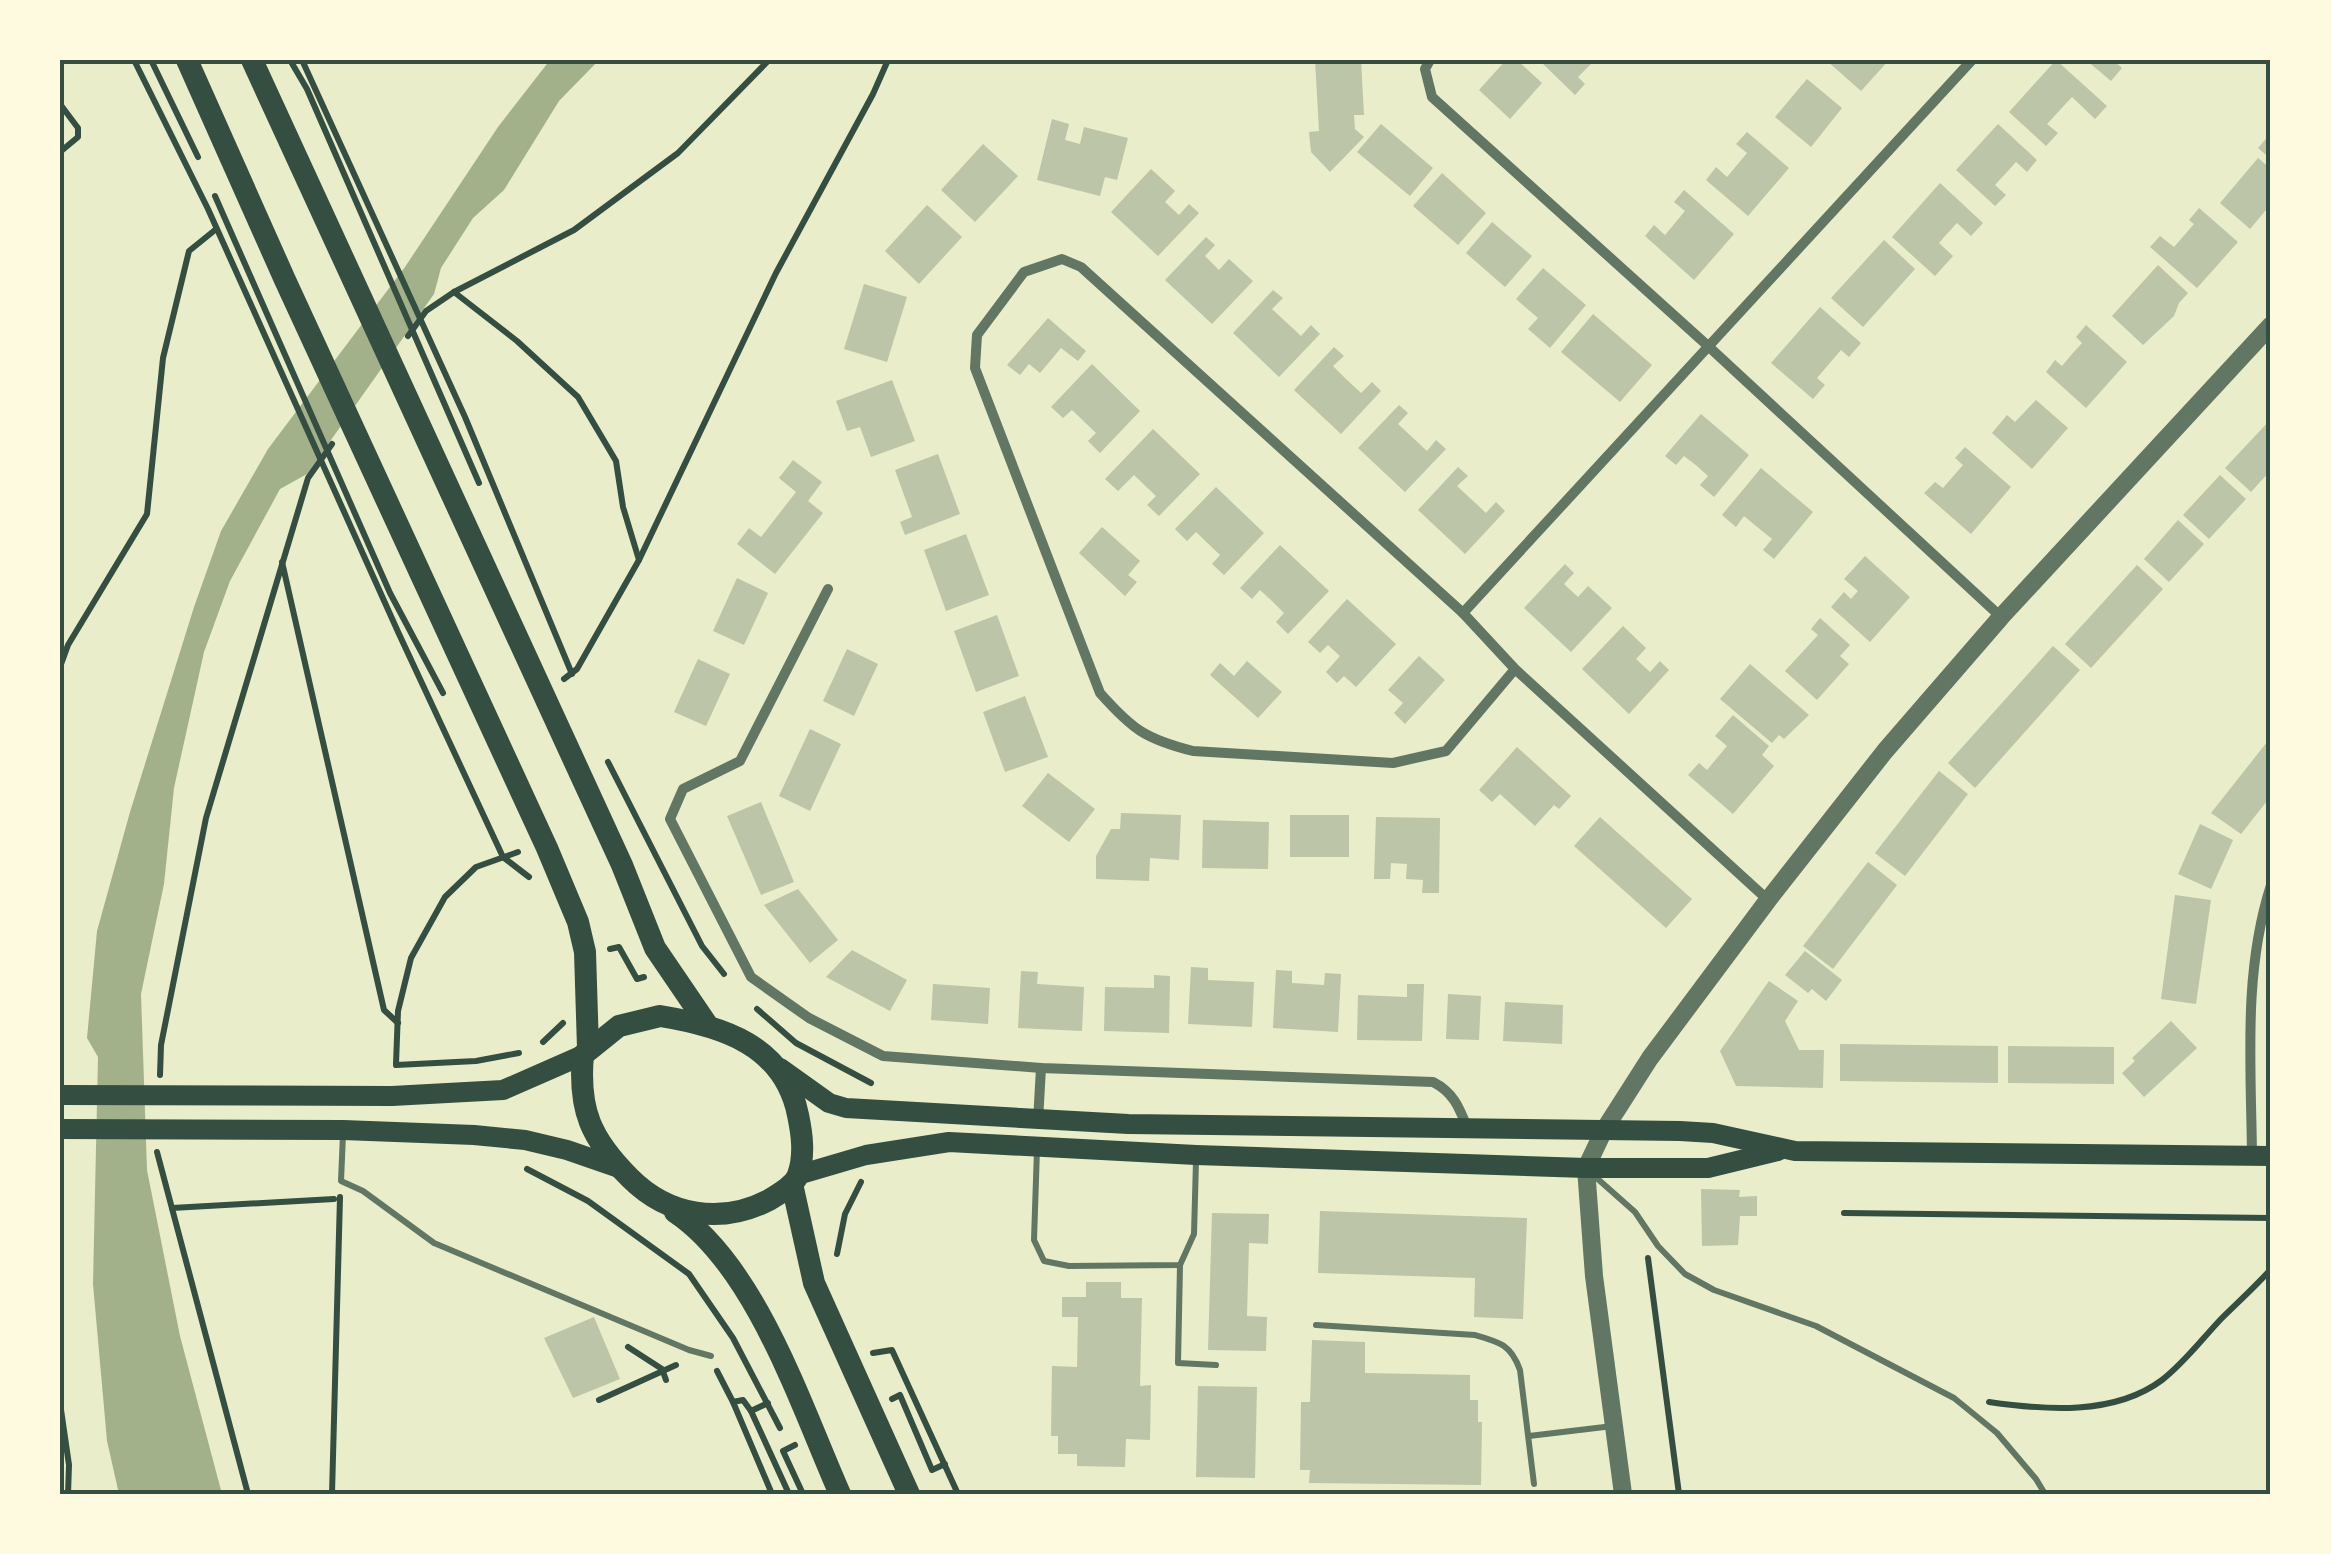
<svg xmlns="http://www.w3.org/2000/svg" width="2331" height="1554" viewBox="0 0 2331 1554" font-family="Karla,sans-serif">
<style>
.water{fill:#a3b18a}
.building{fill:#bcc5a7}
.lines{fill:none;stroke-linecap:round;stroke-linejoin:round}
.path{stroke:#344e41;stroke-width:6}
.service{stroke:#617663;stroke-width:6}
.minor{stroke:#617663;stroke-width:10}
.tertiary{stroke:#617663;stroke-width:18}
.secondary{stroke:#344e41;stroke-width:20}
.trunk{stroke:#344e41;stroke-width:22}
.neatline{fill:none;stroke:#344e41;stroke-width:4}
</style>
<rect width="100%" height="100%" fill="#e9edc9"/>
<!-- water -->
<path class="water" d="M550,60H599L559,101L504,190L473,218L441,268L434,294L307,474L280,489L230,581L204,652L174,788L164,884L141,994L147,1170L180,1336L222,1494H119L107,1441L93,1284L98,1057L87,1038L97,931L130,812L194,607L221,531L268,449L405,267L498,127Z"/>
<!-- building -->
<g class="building">
<path d="M1315,60H1361L1364,115H1354L1355,129L1364,137L1330,172L1311,152L1309,132L1319,131Z"/>
<path d="M1506,60H1517L1542,83L1510,119L1479,90Z"/>
<path d="M1539,60H1595L1578,77L1585,84L1575,95Z"/>
<path d="M1826,60H1889L1861,91Z"/>
<path d="M2056,60L2107,106L2095,119L2072,97L2047,124L2058,133L2046,146L2009,112Z"/>
<path d="M2086,60H2113L2122,68L2111,81Z"/>
<path d="M1807,79L1842,108L1811,147L1775,117Z"/>
<path d="M1052,119L1069,124L1065,140L1080,144L1084,127L1128,138L1117,180L1105,177L1100,196L1037,180Z"/>
<path d="M1381,124L1433,168L1410,196L1357,152Z"/>
<path d="M1998,124L2037,160L2027,172L2016,162L1995,185L2006,195L1995,206L1956,170Z"/>
<path d="M1747,132L1789,168L1748,216L1706,180L1716,167L1727,177L1747,153L1736,144Z"/>
<path d="M2271,133V159L2258,148Z"/>
<path d="M983,144L1018,176L975,222L941,190Z"/>
<path d="M2258,158L2271,169V204L2250,229L2220,203Z"/>
<path d="M1151,169L1175,191L1165,202L1179,215L1189,204L1199,213L1158,256L1111,212Z"/>
<path d="M1442,173L1486,213L1458,245L1413,206Z"/>
<path d="M1940,183L1983,223L1971,236L1957,223L1945,236L1939,243L1953,256L1935,276L1892,237Z"/>
<path d="M1684,190L1734,234L1694,280L1645,236L1654,225L1665,235L1685,211L1674,202Z"/>
<path d="M927,205L962,237L919,284L885,251Z"/>
<path d="M2199,208L2238,242L2197,288L2150,247L2160,236L2174,247L2194,224L2189,220Z"/>
<path d="M1492,222L1532,256L1505,287L1466,253Z"/>
<path d="M1206,237L1215,245L1205,256L1219,270L1229,259L1253,281L1212,324L1165,280Z"/>
<path d="M1884,240L1915,269L1863,327L1831,298Z"/>
<path d="M2158,265L2188,293L2179,303L2174,316L2143,345L2112,316Z"/>
<path d="M1543,268L1586,305L1550,348L1528,329L1538,318L1516,299Z"/>
<path d="M864,284L907,297L887,362L844,349Z"/>
<path d="M1273,290L1283,298L1272,309L1286,322L1301,336L1311,325L1320,334L1279,377L1233,333Z"/>
<path d="M1820,307L1861,343L1849,357L1841,350L1817,378L1825,385L1813,399L1771,363Z"/>
<path d="M1593,314L1652,365L1620,402L1561,352Z"/>
<path d="M1048,318L1086,351L1078,361L1061,348L1040,373L1029,364L1020,375L1007,365Z"/>
<path d="M2086,325L2127,362L2086,408L2046,372L2055,360L2062,366L2072,354L2082,343L2076,337Z"/>
<path d="M1334,347L1344,356L1333,366L1347,380L1361,393L1372,382L1381,391L1341,434L1294,390Z"/>
<path d="M1092,364L1140,411L1100,453L1088,441L1096,433L1072,410L1063,418L1051,407Z"/>
<path d="M892,380L915,441L871,457L860,427L847,431L836,401Z"/>
<path d="M2036,400L2068,428L2032,469L1992,433L2007,415L2015,422Z"/>
<path d="M1399,405L1408,413L1398,424L1427,451L1436,440L1446,449L1405,492L1358,448Z"/>
<path d="M1701,414L1749,455L1714,497L1700,485L1708,476L1697,466L1684,456L1676,465L1665,456Z"/>
<path d="M2271,419V470L2251,492L2225,468Z"/>
<path d="M1153,429L1200,474L1159,516L1147,505L1156,496L1134,475L1118,491L1105,479Z"/>
<path d="M1965,447L2011,487L1971,534L1924,493L1935,482L1943,488L1963,465L1955,458Z"/>
<path d="M938,454L960,514L905,535L900,522L912,517L895,470Z"/>
<path d="M793,460L822,482L808,501L823,513L775,574L737,544L749,528L761,537L796,492L779,478Z"/>
<path d="M1458,467L1468,476L1457,486L1486,513L1496,502L1505,511L1465,554L1418,510Z"/>
<path d="M1761,468L1813,512L1774,559L1763,550L1772,539L1756,526L1744,516L1736,527L1722,515Z"/>
<path d="M2220,475L2246,499L2209,539L2183,515Z"/>
<path d="M1216,487L1264,533L1224,575L1212,564L1220,555L1196,532L1187,541L1175,529Z"/>
<path d="M2178,520L2204,544L2169,582L2144,559Z"/>
<path d="M1102,527L1140,561L1128,575L1137,582L1125,596L1079,553Z"/>
<path d="M966,534L989,595L946,611L924,550Z"/>
<path d="M1280,545L1329,591L1288,634L1276,622L1284,613L1273,602L1260,590L1252,599L1240,588Z"/>
<path d="M1865,556L1910,597L1870,642L1831,607L1844,592L1851,599L1858,591L1844,579Z"/>
<path d="M1565,564L1574,573L1564,584L1578,597L1588,586L1612,608L1571,652L1524,608Z"/>
<path d="M2137,565L2163,589L2091,668L2065,644Z"/>
<path d="M737,578L768,593L744,645L713,631Z"/>
<path d="M1347,599L1396,644L1356,687L1344,676L1337,683L1326,672L1340,656L1328,645L1320,653L1308,642Z"/>
<path d="M997,615L1019,676L976,692L954,631Z"/>
<path d="M1820,618L1850,645L1840,656L1849,664L1817,700L1785,671L1818,635L1811,629Z"/>
<path d="M1623,626L1646,648L1636,659L1650,672L1660,661L1669,670L1629,714L1582,669Z"/>
<path d="M2053,646L2080,670L1975,788L1948,763Z"/>
<path d="M847,649L878,664L854,716L823,701Z"/>
<path d="M1419,656L1445,680L1405,724L1394,713L1403,703L1388,690Z"/>
<path d="M698,659L730,674L706,726L674,712Z"/>
<path d="M1247,661L1282,692L1258,718L1210,675L1220,663L1234,676Z"/>
<path d="M1750,664L1809,715L1784,739L1779,735L1772,743L1720,699Z"/>
<path d="M1025,696L1048,757L1005,772L983,712Z"/>
<path d="M1733,715L1769,746L1762,755L1774,766L1733,814L1688,775L1699,763L1707,770L1727,746L1715,736Z"/>
<path d="M810,729L841,744L810,811L779,796Z"/>
<path d="M2271,737V796L2241,834L2211,813Z"/>
<path d="M1517,747L1571,796L1559,809L1554,805L1535,826L1500,794L1492,802L1479,790Z"/>
<path d="M1939,771L1968,794L1905,876L1875,853Z"/>
<path d="M1048,773L1095,809L1069,842L1022,806Z"/>
<path d="M761,802L794,882L761,895L727,816Z"/>
<path d="M1121,813L1181,815L1179,860L1150,858L1149,881L1096,879V856L1111,829H1120Z"/>
<rect x="1290" y="815" width="59" height="42"/>
<path d="M1376,817L1440,818L1439,893H1422L1423,880L1406,879L1407,864L1391,863L1390,879H1374Z"/>
<path d="M1600,817L1692,899L1666,928L1574,846Z"/>
<path d="M1203,820L1269,822L1268,869L1202,868Z"/>
<path d="M2200,824L2233,840L2211,889L2178,874Z"/>
<path d="M1868,862L1897,885L1833,969L1803,946Z"/>
<path d="M798,889L838,940L810,963L764,905Z"/>
<path d="M2175,895L2211,900L2196,1004L2161,999Z"/>
<path d="M852,950L907,980L890,1011L826,977Z"/>
<path d="M1805,951L1842,980L1826,1001L1812,989L1808,993L1785,975Z"/>
<path d="M1191,967L1208,968V980L1254,982L1252,1027L1188,1024Z"/>
<path d="M1276,970L1292,971V983L1324,985L1325,973L1341,974L1338,1032L1273,1028Z"/>
<path d="M1021,971L1038,972L1037,984L1084,987L1082,1031L1018,1028Z"/>
<path d="M1154,975L1170,976L1169,1033L1104,1031L1105,987L1154,988Z"/>
<path d="M1769,981L1798,1001L1785,1021L1799,1050H1824L1823,1088L1736,1086L1720,1051Z"/>
<path d="M933,984L990,988L988,1024L931,1020Z"/>
<path d="M1407,984H1424L1422,1041L1357,1040L1358,995L1407,997Z"/>
<path d="M1448,994L1481,996L1479,1040L1446,1039Z"/>
<path d="M1505,1002L1563,1005L1562,1044L1503,1041Z"/>
<path d="M2171,1021L2197,1048L2144,1097L2122,1073L2135,1061L2132,1058Z"/>
<path d="M1840,1044L1998,1046V1083L1840,1081Z"/>
<path d="M2008,1046L2114,1047V1084L2008,1083Z"/>
<path d="M1701,1189L1740,1190L1739,1197L1757,1196V1216H1740L1738,1245L1702,1246Z"/>
<path d="M1320,1211L1527,1218L1523,1319L1474,1317L1475,1278L1318,1273Z"/>
<path d="M1212,1213L1269,1214L1268,1244L1249,1243L1247,1316L1267,1317L1266,1351L1208,1350Z"/>
<path d="M1086,1282H1121V1298H1142L1140,1386L1151,1385L1150,1440L1126,1439L1125,1467L1077,1466V1454H1058V1436H1051L1052,1366L1077,1367L1078,1317H1062V1297H1086Z"/>
<path d="M594,1317L620,1379L573,1398L544,1338Z"/>
<path d="M1312,1340L1365,1342V1373L1470,1375V1400H1478V1422H1482L1481,1485L1309,1483L1310,1470H1300L1301,1402H1310Z"/>
<path d="M1198,1386L1257,1387L1255,1478L1196,1477Z"/>
</g>
<g class="lines">
<!-- path -->
<g class="path">
<path d="M134,60L208,209L399,634L503,857L529,877"/>
<path d="M151,60L198,157"/>
<path d="M290,60L307,89L479,483"/>
<path d="M302,60L465,417L572,674"/>
<path d="M60,104L78,128V137L60,152"/>
<path d="M215,196L390,593L443,693"/>
<path d="M454,292L517,341L578,397L616,461L623,507L639,560"/>
<path d="M408,336L426,311L454,292L574,230L678,153L769,60"/>
<path d="M282,562L384,1010L398,1023"/>
<path d="M60,667L68,645L147,514L163,358L189,251L215,230"/>
<path d="M564,679L577,669L639,560L776,273L873,94L888,60"/>
<path d="M608,762L702,946L724,974"/>
<path d="M610,949L619,947L637,979L644,977"/>
<path d="M757,1009L796,1043L871,1083"/>
<path d="M543,1042L563,1023"/>
<path d="M396,1064L398,1011L411,958L445,897L476,867L518,852"/>
<path d="M396,1065L476,1061L519,1053"/>
<path d="M160,1075L161,1045L206,818L308,478L332,444"/>
<path d="M157,1152L248,1494"/>
<path d="M527,1169L588,1201L689,1274L733,1338L780,1428"/>
<path d="M172,1208L334,1199"/>
<path d="M1844,1213L2271,1218"/>
<path d="M837,1254L845,1214L861,1182"/>
<path d="M1648,1258L1679,1494"/>
<path d="M628,1347L662,1369L666,1380"/>
<path d="M873,1353L892,1350L958,1494"/>
<path d="M717,1371L733,1402L743,1400L751,1411"/>
<path d="M892,1399L900,1395L932,1470L945,1464"/>
<path d="M599,1400L676,1365"/>
<path d="M733,1402L772,1494"/>
<path d="M1989,1402C2044,1410 2114,1416 2162,1380C2184,1363 2202,1339 2221,1319C2238,1302 2255,1287 2271,1269"/>
<path d="M60,1403L69,1465L68,1494"/>
<path d="M768,1403L751,1411L789,1494"/>
<path d="M795,1445L783,1451L803,1494"/>
<path d="M332,1494L340,1197"/>
</g>
<!-- service -->
<g class="service">
<path d="M343,1134L341,1181L363,1191L434,1243L689,1350L711,1356"/>
<path d="M1037,1149L1034,1240L1044,1261L1069,1266L1180,1265L1194,1234L1196,1161"/>
<path d="M1591,1173L1635,1212L1658,1246L1685,1274L1714,1290L1816,1326L1954,1398L1997,1433L2036,1479L2045,1494"/>
<path d="M1180,1265L1178,1363L1216,1365"/>
<path d="M1316,1325L1475,1335C1500,1342 1511,1345 1520,1370L1534,1484"/>
<path d="M1529,1436L1613,1426"/>
</g>
<!-- minor -->
<g class="minor">
<path d="M1430,60L1425,69L1432,97L1708,346L2001,617"/>
<path d="M828,589L740,761L683,789L670,819L751,977L809,1018L883,1056L1041,1068L1433,1082C1453,1092 1459,1107 1467,1127"/>
<path d="M1463,613L1972,60"/>
<path d="M1515,669L1446,751L1393,763L1193,751C1145,739 1132,729 1100,693L975,368L977,335L1024,272L1062,259L1081,267L1463,613L1515,669L1768,900"/>
<path d="M1038,1121L1041,1068"/>
<path d="M2252,1155C2251,1064 2243,972 2271,885"/>
</g>
<!-- tertiary -->
<path class="tertiary" d="M1623,1494L1594,1276L1586,1168L1604,1130L1650,1058L1768,900L1885,751L2001,617L2271,325"/>
<!-- secondary -->
<g class="secondary">
<path d="M780,1068L829,1103L846,1108L1128,1124L1680,1131L1713,1133L1795,1151L2271,1156"/>
<path d="M60,1095L392,1096L503,1090L583,1055"/>
<path d="M60,1129L343,1130L474,1135L525,1140L567,1150L622,1169"/>
<path d="M798,1175L866,1155L949,1142L1196,1155L1586,1168H1708L1778,1151"/>
</g>
<!-- trunk -->
<g class="trunk">
<path d="M187,60L285,280L547,848L578,922L585,952L588,1048"/>
<path d="M252,60L622,865L655,948L706,1023"/>
<path d="M660,1016C722,1026 784,1045 798,1115C802,1134 805,1155 798,1175C794,1186 779,1194 769,1200C721,1225 668,1216 630,1178C591,1139 578,1110 583,1055L619,1026Z"/>
<path d="M792,1184L814,1283L909,1494"/>
<path d="M675,1212C756,1266 801,1406 840,1494"/>
</g>
</g>
<!-- border -->
<rect width="2331" height="1554" fill="none" stroke="#fefae0" stroke-width="125"/>
<rect x="62" y="62" width="2206" height="1430" class="neatline"/>
</svg>
